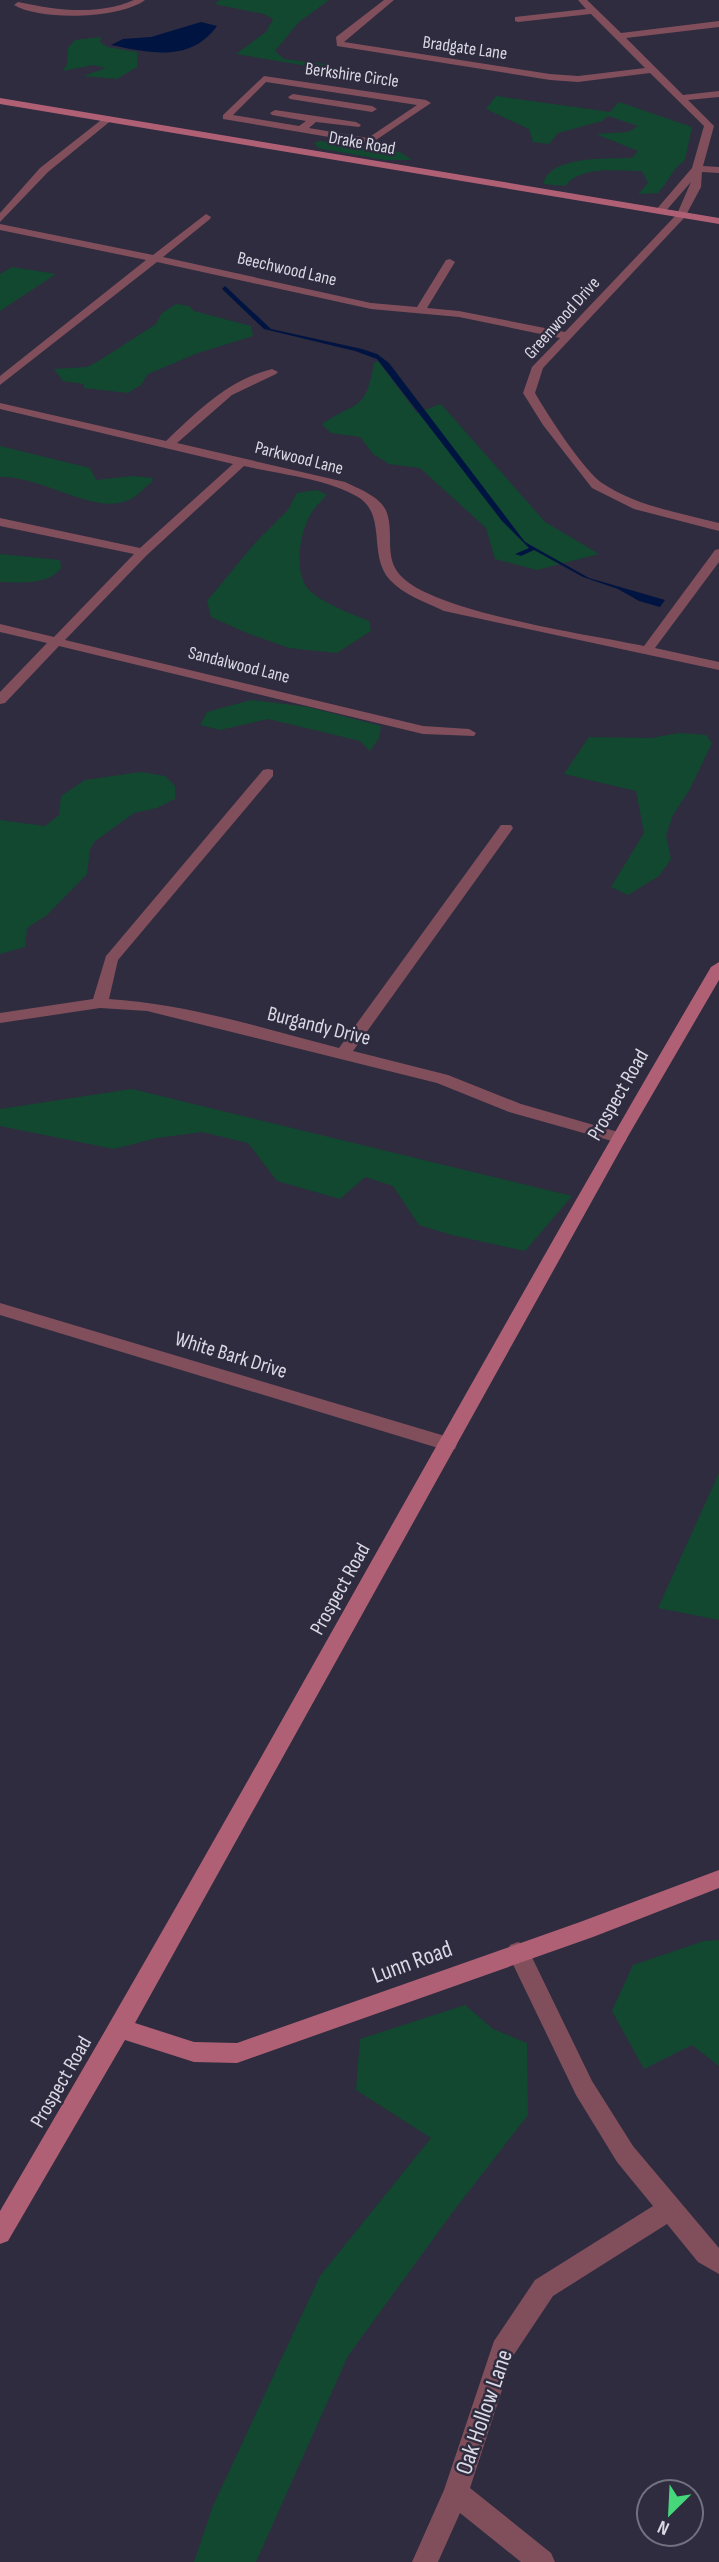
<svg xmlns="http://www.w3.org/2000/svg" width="719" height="2562" viewBox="0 0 719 2562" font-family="'Sofia Sans Condensed',sans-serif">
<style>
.green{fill:#124830}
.water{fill:#001442}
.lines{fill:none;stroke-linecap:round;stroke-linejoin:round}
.street{fill:#814f5c;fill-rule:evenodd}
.secondary{fill:#af6075;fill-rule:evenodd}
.labels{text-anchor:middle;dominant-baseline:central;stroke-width:5;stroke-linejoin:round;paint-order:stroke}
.far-street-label{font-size:18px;fill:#d9d8e4;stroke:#2e2c3e}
.street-label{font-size:21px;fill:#d9d8e4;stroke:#2e2c3e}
.near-street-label{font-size:24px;fill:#d9d8e4;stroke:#2e2c3e}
</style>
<rect width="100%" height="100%" fill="#2e2c3e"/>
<!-- green -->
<g class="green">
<path d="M220,0H329L299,22L275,51L284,59L325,64L319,68L236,54L266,32L273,19L264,14L214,4Z"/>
<path d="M101,37L100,42L107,47L137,52V67L117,79L83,76L106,68L93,65L63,71L67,64L68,48L75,40Z"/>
<path d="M496,96L610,112L619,102L692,127L685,160C672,169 669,181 658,193L638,194L648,183L642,171C618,171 581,165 565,186L543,184C550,155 608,159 632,158L638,151L596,134L628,132L638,126L608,116L602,121L558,133L549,144L533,142L529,129L486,109Z"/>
<path d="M320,141L400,152L412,160H385L318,148L314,143Z"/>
<path d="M12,267L56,274L0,311V274Z"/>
<path d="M176,304L189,306L194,311L251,326L253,336L198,353L148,374L141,385L128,393L84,388V384L63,381L54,369L87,367L97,362L156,324L162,313Z"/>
<path d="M378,361L417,413L441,404L545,522L599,554L537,570L495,559L486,528L420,468L389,464L373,454L360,437L331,433L322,424C360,399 365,412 374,363Z"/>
<path d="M0,446L90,468L96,480L133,476L153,478L152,482C143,488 137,498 126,501C92,514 40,475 0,477Z"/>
<path d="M317,490L327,495C322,500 316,506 312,512C300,530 292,574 310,591C326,605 350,613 369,621L371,631L337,653L289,648L247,633L211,617L207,601L255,543L288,510L297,493Z"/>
<path d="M0,554L60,560L61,568C47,586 21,582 0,582Z"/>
<path d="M251,700L308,707L381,726L379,738L370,751L360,741L268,719L220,730L200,725L207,712Z"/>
<path d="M679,733L706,735L712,743L690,789L673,815L666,835L671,859L659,876L628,895L611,887L644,833L636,791L564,774L589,737L651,738Z"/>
<path d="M141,772L165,776L175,786V799L157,808L134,813L94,842L90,850L87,874L47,915L27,928L25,947L0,954V820L45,826L59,815L61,796L85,780Z"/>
<path d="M132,1089L572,1196L525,1251L452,1235L419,1225L393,1186L365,1177L340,1199L277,1181L248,1143L202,1132L157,1138L114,1149L0,1126V1109Z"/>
<path d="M719,1473V1620L658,1608Z"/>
<path d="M719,1940V2066L692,2045L644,2069L612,2011L633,1965L704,1941Z"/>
<path d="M465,2005L493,2029L527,2043L528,2115L455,2209L348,2356L256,2562H194L213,2506L320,2276L431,2138L356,2090L360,2039Z"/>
</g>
<!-- water -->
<g class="water">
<path d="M201,22L217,26C190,63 150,53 111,45L123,39L151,37Z"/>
<path d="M225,286L271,329L362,349L377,354L389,363L525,542L589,578L665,600L660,607L639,601L618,589L583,577L534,550L521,556L515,554L529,548L502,521L377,359L355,351L264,329L222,289Z"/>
</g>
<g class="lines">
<!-- street -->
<g class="street">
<path d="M134,0H145C120,19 40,21 14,5L18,2C56,10 97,16 134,0Z"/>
<path d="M384,0H394L344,42L550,74L578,76L645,68L591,14L518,22L515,21V17L586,9L578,0H587L621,33L719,21V27L626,38L683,95L719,91V97L688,100L714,126L703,166L719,167V173L702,172L701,187L685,217L543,368L535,393C547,414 584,471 602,483C636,506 680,513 719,523V531L634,509L592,488L543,425L523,393L532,367L560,338L459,317L371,309L157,262L0,385V376L146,260L0,230V224L153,255L206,214L211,217L210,219L163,257L371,303L417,307L446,260L450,259L455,262L427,308L459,311L565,332L677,214L691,182L664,213L655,211L692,168L704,126L650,73L578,82L550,80L337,46L336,37Z"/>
<path d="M264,76L426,100L431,103L370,144L223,119V115ZM266,82L417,105L368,138L309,128L316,122L359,127L361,125L356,122L275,110L270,113L272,115L306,121L299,126L233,115Z"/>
<path d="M293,94L372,106L377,109L372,112L290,99L288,97Z"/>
<path d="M105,117L113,119L48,172L0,222V213L40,168Z"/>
<path d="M272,369L278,372L276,374L232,395L177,443L345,482C359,489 382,497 387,513C394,534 384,557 400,575C432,612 591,635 644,646L715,550L719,549V562L655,648L719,662V670L444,611C426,602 403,595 389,579C368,554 387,515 358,497C329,479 278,474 244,466L147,555L65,640L423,726L469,729L476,733L474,736L423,734L59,646L5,703L0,704V692L47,643L0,632V624L54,637L134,554L0,526V518L140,548L233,464L0,409V403L166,441C198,411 228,380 272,369Z"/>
<path d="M268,769L273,770V776L118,960L109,999C187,1004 263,1028 339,1048L501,825H511L513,828L511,831L353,1051L448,1075L521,1104L625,1134L627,1138L625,1142L619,1143L509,1112L437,1083L147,1011L100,1008L0,1023V1013L93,999L106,956L263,770Z"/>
<path d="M0,1303L455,1439L457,1444L455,1449L448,1451L0,1315Z"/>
<path d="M518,1942L526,1945L592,2081L633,2146L719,2248V2274L698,2262L667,2224L553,2296L513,2356L470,2488L551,2553L555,2562H521L460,2513L438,2562H412L444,2490L494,2341L535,2280L653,2206L617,2162L576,2095L507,1952L510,1945Z"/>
</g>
<!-- secondary -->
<g class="secondary">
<path d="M0,98L719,218V224L0,104Z"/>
<path d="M719,962V980L627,1138L135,2023L194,2042L237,2043L580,1922L719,1870V1888L593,1937L237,2063L194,2062L125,2040L8,2241L0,2244V2211C243,1799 469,1379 711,967Z"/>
</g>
</g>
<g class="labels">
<!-- far-street labels -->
<g class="far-street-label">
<text transform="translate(465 48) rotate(8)">Bradgate Lane</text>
<text transform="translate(352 75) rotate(8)">Berkshire Circle</text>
<text transform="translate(362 143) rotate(10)">Drake Road</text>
<text transform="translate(287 269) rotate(13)">Beechwood Lane</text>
<text transform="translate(562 318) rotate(-48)">Greenwood Drive</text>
<text transform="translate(299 458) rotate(14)">Parkwood Lane</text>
<text transform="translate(239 665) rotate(14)">Sandalwood Lane</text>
</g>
<!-- street labels -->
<g class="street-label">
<text transform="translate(319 1026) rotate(14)">Burgandy Drive</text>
<text transform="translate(618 1095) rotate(-60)">Prospect Road</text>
<text transform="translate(231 1355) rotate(17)">White Bark Drive</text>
<text transform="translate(340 1589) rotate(-61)">Prospect Road</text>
<text transform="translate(61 2082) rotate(-60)">Prospect Road</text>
</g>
<!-- near-street labels -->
<g class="near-street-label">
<text transform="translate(412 1962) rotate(-20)">Lunn Road</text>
<text transform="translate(484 2412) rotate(-71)">Oak Hollow Lane</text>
</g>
</g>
<!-- north arrow -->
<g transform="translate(670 2513) rotate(204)"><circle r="33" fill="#2e2c3e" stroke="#727180" stroke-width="2"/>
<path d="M0-5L12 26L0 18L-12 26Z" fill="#45d77a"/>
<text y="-10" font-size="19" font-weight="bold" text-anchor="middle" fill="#d9d8e4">N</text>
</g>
</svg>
